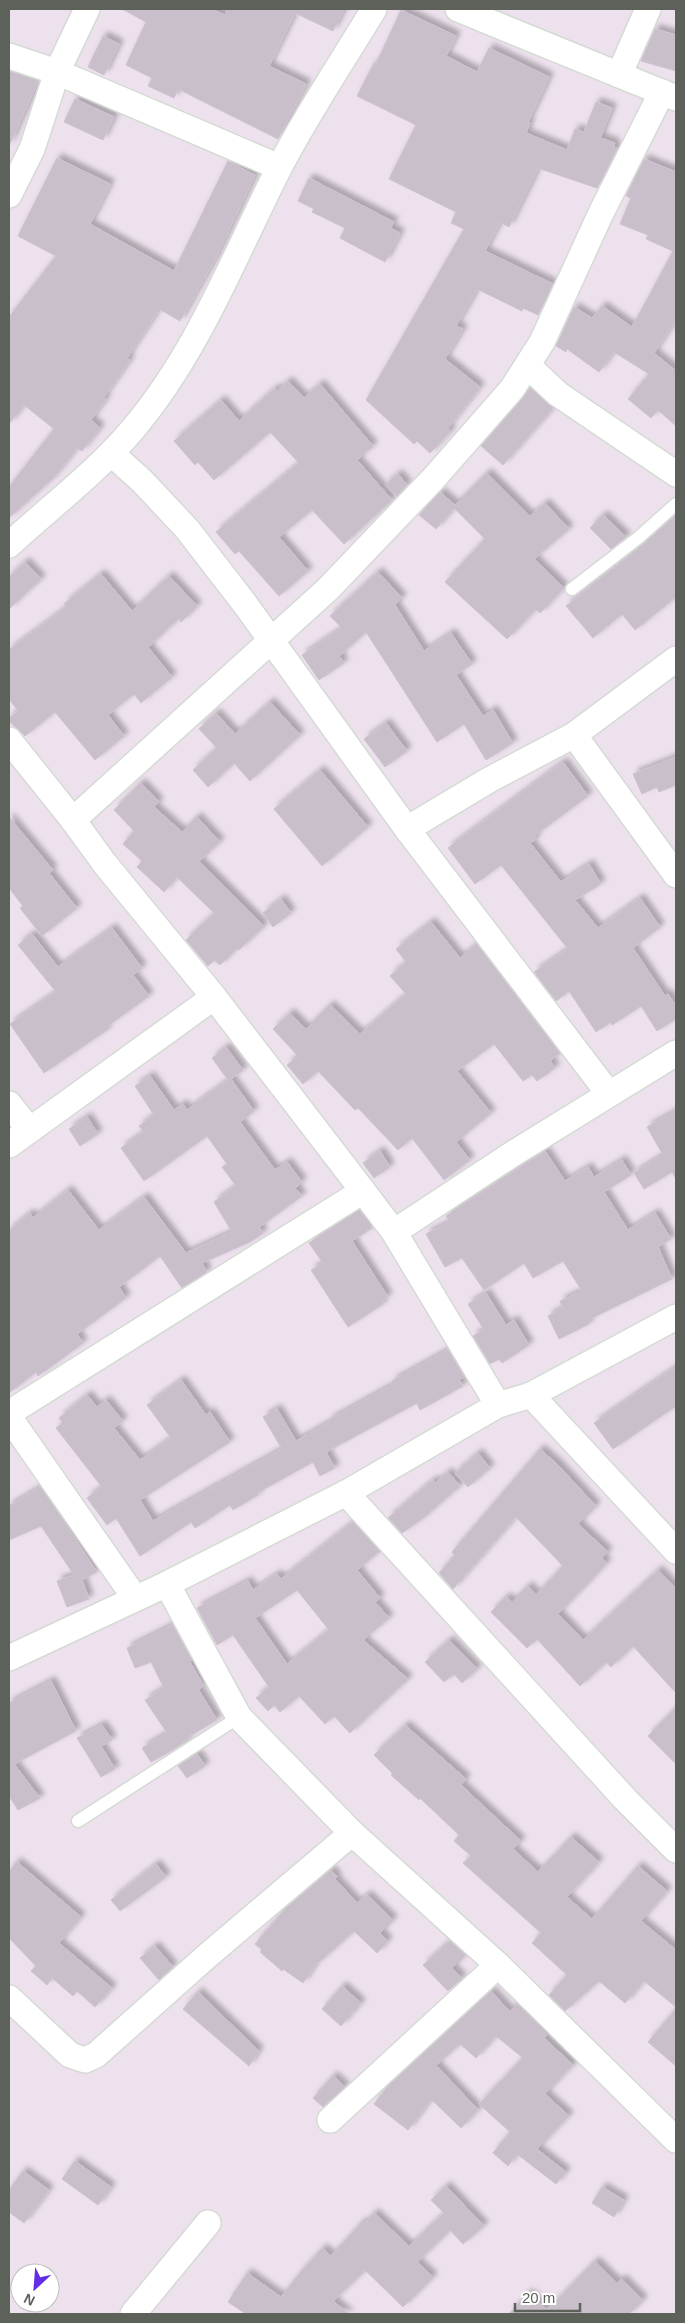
<svg xmlns="http://www.w3.org/2000/svg" width="685" height="2323" viewBox="0 0 685 2323" font-family="Helvetica,sans-serif">
<style>
.building{fill:#c9bfca;stroke:#cfc0d1;fill-rule:evenodd;filter:url(#shadow)}
.lines{fill:none;stroke-linecap:round;stroke-linejoin:round}
.service-casing{stroke:#d5dbd4;stroke-width:15}
.minor-casing{stroke:#d5dbd4;stroke-width:28}
.service{stroke:#fff;stroke-width:12}
.minor{stroke:#fff;stroke-width:25}
</style>
<defs>
<filter id="shadow"><feDropShadow dx="4.5" dy="-4.5" stdDeviation="2.5" flood-color="#0004"/></filter>
</defs>
<rect width="100%" height="100%" fill="#ece1ed"/>
<!-- building -->
<g class="building">
<path d="M122,9H211L225,15L228,9H344L333,31L295,13L269,66L306,84L278,139L178,89L174,98L148,86L152,78L126,65L146,22Z"/>
<path d="M401,10L456,36L446,56L477,72L489,48L549,77L528,122L530,123L526,133L567,150L575,129L584,132L596,102L612,108L600,138L615,143L613,147L617,148L597,188L538,168L509,227L500,222L485,251L553,284L538,315L523,308L522,311L477,289L456,326L463,329L445,359L480,387L448,428L451,431L430,453L417,441L414,444L366,400L464,229L451,223L456,212L389,179L416,125L357,96L374,63L376,64Z"/>
<path d="M655,29L676,35V71L641,61Z"/>
<path d="M103,36L119,44L104,75L88,67Z"/>
<path d="M9,71L38,81L9,146Z"/>
<path d="M75,99L114,117L103,140L64,122Z"/>
<path d="M57,158L110,184L90,224L174,271L228,161L255,175L215,259L180,321L159,309L127,358L130,360L104,397L106,399L91,420L100,428L82,451L77,448L53,478L9,518V487L54,429L24,405L9,424V317L56,256L18,236Z"/>
<path d="M644,159L676,172V319L654,353L676,371V426L658,410L651,418L628,399L649,374L614,352L599,372L567,349L566,352L556,346L574,307L592,318L602,306L632,327L673,251L646,239L648,235L620,224L631,198L626,196Z"/>
<path d="M309,178L394,222L390,228L400,233L385,262L340,238L345,228L312,212L314,209L298,201Z"/>
<path d="M288,381L304,398L320,384L373,446L357,460L392,500L344,544L312,510L279,537L308,571L279,596L239,551L235,554L216,532L299,463L270,432L214,480L198,462L195,465L174,441L221,400L239,421L275,388L277,391Z"/>
<path d="M530,388L553,408L503,465L481,446Z"/>
<path d="M487,473L530,516L545,503L569,529L534,559L564,588L540,613L536,609L507,639L445,582L485,539L454,508L436,529L419,515L440,492L455,505Z"/>
<path d="M398,474L407,485L397,496L385,485Z"/>
<path d="M603,515L626,537L611,549L590,528Z"/>
<path d="M676,515V597L635,630L622,614L593,638L566,606L638,549Z"/>
<path d="M25,562L41,579L9,609V577Z"/>
<path d="M378,572L402,598L395,605L424,651L451,633L472,664L456,675L483,716L493,710L513,743L486,760L464,724L437,742L366,632L339,656L344,663L319,680L302,655L342,628L330,616Z"/>
<path d="M101,574L132,611L169,576L197,606L181,622L179,618L148,647L172,677L141,703L134,694L108,715L124,736L95,760L55,712L25,736L9,721V718L18,711L9,699V650L67,607L64,604Z"/>
<path d="M270,702L300,735L250,781L234,763L208,787L193,770L217,748L199,729L216,713L235,734Z"/>
<path d="M386,723L407,751L385,767L364,739Z"/>
<path d="M676,757V785L659,792L657,787L642,794L633,774Z"/>
<path d="M563,762L588,796L534,836L536,839L530,843L561,882L589,864L601,884L575,900L598,928L640,898L660,927L633,948L665,996L668,994L676,1006V1019L657,1031L641,1006L612,1025L611,1022L596,1032L569,991L556,1001L534,972L568,949L501,865L475,884L448,848Z"/>
<path d="M320,770L368,827L322,866L274,809Z"/>
<path d="M141,783L159,802L154,807L182,832L197,817L220,842L199,861L264,926L239,950L237,948L220,965L214,960L208,966L186,940L214,913L177,877L164,892L137,867L142,861L123,844L134,831L114,810Z"/>
<path d="M9,817L53,870L49,873L77,908L42,936L20,908L23,906L9,888Z"/>
<path d="M281,899L291,913L273,927L263,913Z"/>
<path d="M431,922L460,958L477,944L560,1053L550,1061L555,1068L537,1081L532,1075L523,1081L494,1044L457,1071L491,1113L456,1142L470,1160L444,1180L412,1138L398,1150L358,1108L355,1110L318,1071L303,1084L287,1065L298,1056L273,1029L290,1013L306,1029L330,1005L360,1034L406,994L390,976L406,962L396,949Z"/>
<path d="M112,928L142,968L133,975L149,996L105,1028L107,1030L44,1073L10,1024L56,992L18,945L32,934L58,967Z"/>
<path d="M226,1047L243,1070L231,1079L254,1111L240,1122L275,1170L287,1162L302,1182L295,1188L302,1196L259,1227L263,1233L250,1242L202,1263L207,1272L182,1288L160,1256L119,1287L126,1298L77,1334L83,1343L38,1376L36,1372L9,1393V1230L30,1213L33,1218L68,1190L99,1230L144,1197L186,1253L232,1232L214,1202L236,1186L222,1167L227,1164L207,1136L144,1181L121,1148L144,1132L139,1126L154,1115L135,1086L150,1076L174,1110L183,1104L187,1110L228,1080L212,1058Z"/>
<path d="M676,1111V1179L672,1172L644,1189L634,1173L663,1155L647,1127Z"/>
<path d="M87,1117L98,1134L80,1146L69,1129Z"/>
<path d="M380,1151L390,1167L374,1178L363,1163Z"/>
<path d="M545,1151L565,1181L588,1167L594,1177L622,1160L631,1175L604,1192L628,1230L655,1213L671,1239L658,1247L672,1279L588,1320L589,1324L559,1339L548,1316L563,1308L560,1301L582,1291L563,1261L533,1278L524,1263L484,1290L462,1258L445,1267L426,1234L450,1222L446,1216Z"/>
<path d="M359,1210L372,1228L352,1241L388,1297L381,1301L383,1304L348,1327L311,1270L323,1263L309,1243Z"/>
<path d="M486,1293L506,1325L514,1320L529,1345L502,1363L499,1359L490,1364L473,1336L484,1330L468,1304Z"/>
<path d="M448,1350L464,1377L459,1380L463,1386L420,1410L417,1403L328,1451L327,1454L335,1468L320,1476L313,1462L257,1493L258,1495L233,1510L230,1505L195,1528L191,1522L140,1556L116,1518L107,1525L87,1498L102,1487L56,1428L63,1422L59,1418L87,1395L97,1407L106,1400L123,1421L114,1428L140,1460L171,1438L147,1405L181,1380L206,1415L210,1412L230,1442L140,1500L153,1521L282,1449L263,1417L277,1409L296,1441L330,1422L329,1420L394,1384L392,1381Z"/>
<path d="M676,1367V1406L613,1449L594,1423Z"/>
<path d="M540,1449L557,1464L596,1506L578,1524L608,1552L602,1558L607,1563L558,1614L583,1640L658,1570L676,1589V1693L633,1646L611,1667L606,1662L580,1686L537,1639L527,1648L491,1612L506,1597L512,1602L528,1586L536,1595L563,1566L516,1517L453,1589L439,1573L455,1555L452,1552Z"/>
<path d="M478,1453L490,1468L468,1487L455,1473Z"/>
<path d="M448,1472L460,1486L422,1519L402,1533L388,1518L433,1480L435,1483Z"/>
<path d="M41,1487L97,1572L82,1580L89,1599L67,1607L57,1581L74,1575L41,1526L9,1540V1506Z"/>
<path d="M353,1522L380,1551L357,1570L380,1598L375,1602L389,1618L363,1640L408,1679L350,1733L334,1716L325,1724L299,1696L280,1712L274,1705L268,1711L256,1698L269,1687L233,1635L217,1645L197,1608L248,1581L253,1590L277,1574L281,1579ZM297,1590L329,1630L287,1664L255,1618Z"/>
<path d="M173,1625L192,1660L190,1662L204,1686L198,1689L217,1720L186,1738L188,1740L169,1752L151,1762L142,1748L167,1733L145,1700L164,1688L151,1662L135,1668L127,1648Z"/>
<path d="M449,1640L477,1669L462,1683L454,1674L444,1682L425,1662Z"/>
<path d="M51,1681L76,1731L14,1764L40,1798L18,1810L9,1796V1703Z"/>
<path d="M676,1708V1764L648,1736Z"/>
<path d="M102,1725L112,1740L101,1746L115,1769L101,1777L77,1738Z"/>
<path d="M405,1725L466,1779L461,1785L521,1841L513,1849L538,1872L571,1837L599,1862L567,1897L592,1919L638,1866L667,1891L641,1921L676,1950V2007L644,1981L625,2003L599,1981L565,2011L549,1995L567,1975L532,1943L541,1933L463,1863L471,1856L454,1841L459,1835L420,1798L419,1800L391,1775L393,1774L374,1755Z"/>
<path d="M197,1754L205,1766L187,1778L178,1766Z"/>
<path d="M17,1862L81,1917L59,1943L112,1988L95,2007L77,1991L73,1996L52,1978L47,1985L31,1971L36,1966L9,1938V1871Z"/>
<path d="M156,1864L166,1877L120,1911L111,1900Z"/>
<path d="M331,1870L337,1877L335,1879L357,1903L367,1895L393,1920L380,1933L388,1941L377,1953L354,1931L318,1963L317,1962L303,1983L283,1969L282,1971L260,1952L262,1950L255,1944L286,1908Z"/>
<path d="M450,1941L465,1955L452,1968L462,1978L448,1991L423,1965Z"/>
<path d="M155,1946L173,1967L159,1980L140,1958Z"/>
<path d="M342,1986L361,2003L341,2026L322,2009Z"/>
<path d="M491,1991L510,2012L517,2004L547,2034L544,2038L573,2065L545,2094L569,2116L537,2149L566,2172L556,2184L517,2154L508,2166L493,2153L510,2132L479,2104L523,2058L496,2036L476,2058L460,2044L436,2065L478,2110L461,2128L431,2099L408,2130L374,2104L388,2086Z"/>
<path d="M198,1992L259,2051L249,2066L183,2009Z"/>
<path d="M676,2009V2066L648,2042Z"/>
<path d="M333,2076L345,2087L323,2107L313,2098Z"/>
<path d="M75,2161L111,2187L98,2205L62,2179Z"/>
<path d="M23,2171L49,2190L24,2223L9,2212V2190Z"/>
<path d="M446,2186L484,2226L463,2244L450,2230L417,2262L433,2277L403,2307L365,2270L333,2301L349,2314H246L228,2302L247,2273L281,2297L303,2269L323,2248L331,2256L362,2222L364,2224L374,2213L409,2246L444,2213L431,2200Z"/>
<path d="M602,2187L624,2200L614,2217L592,2203Z"/>
<path d="M595,2261L617,2283L622,2279L643,2300L629,2314H509L528,2293L547,2310Z"/>
</g>
<g class="lines">
<defs>
<g id="service">
<path d="M572,589L638,538L676,504"/>
<path d="M78,1821L239,1717"/>
</g>
<g id="minor">
<path d="M458,9L676,98"/>
<path d="M9,56L57,72L279,167"/>
<path d="M619,75L648,9"/>
<path d="M9,195L32,149L57,72L87,9"/>
<path d="M528,366L558,394L676,474"/>
<path d="M112,454L142,481L187,529L245,604L407,829L609,1094"/>
<path d="M9,545C50,507 97,472 133,429C198,352 234,257 279,168C307,114 342,62 374,9"/>
<path d="M574,735L676,875"/>
<path d="M9,740L73,820L105,864L214,997L363,1191L394,1232L498,1405"/>
<path d="M73,820L328,589L434,478L512,389L542,342L601,213L662,92"/>
<path d="M407,829L489,780L574,735L676,659"/>
<path d="M9,1104L29,1129"/>
<path d="M9,1145L214,997"/>
<path d="M394,1232L514,1153L676,1053"/>
<path d="M531,1395L676,1551"/>
<path d="M9,1413L363,1191"/>
<path d="M9,1417L135,1598"/>
<path d="M346,1493L625,1799L676,1850"/>
<path d="M167,1584L239,1717L352,1833L498,1965L676,2140"/>
<path d="M9,1658L167,1584L346,1493L498,1405L531,1395L676,1317"/>
<path d="M9,1998L70,2055L85,2060L96,2055L207,1956L352,1833"/>
<path d="M330,2120L498,1965"/>
<path d="M133,2314L208,2223"/>
</g>
</defs>
<!-- service casing -->
<use href="#service" class="service-casing"/>
<!-- minor casing -->
<use href="#minor" class="minor-casing"/>
<!-- service -->
<use href="#service" class="service"/>
<!-- minor -->
<use href="#minor" class="minor"/>
</g>
<!-- border -->
<rect width="685" height="2323" fill="none" stroke="#5c625a" stroke-width="20"/>
<!-- north arrow -->
<g transform="translate(35 2288) rotate(206)"><circle r="24" fill="#ffffff" stroke="#bec0bd"/>
<path d="M0-4L9 19L0 12L-9 19Z" fill="#612de7"/>
<text y="-8" font-size="14" font-weight="bold" text-anchor="middle" fill="#5c625a">N</text>
</g>
<!-- scale -->
<path d="M515 2303v8h65v-8" fill="none" stroke="#5c625a" stroke-width="2.5"/>
<text x="522" y="2303" font-size="15" fill="#5c625a" stroke="#ffffff" stroke-width="4" paint-order="stroke">20 m</text>
</svg>
